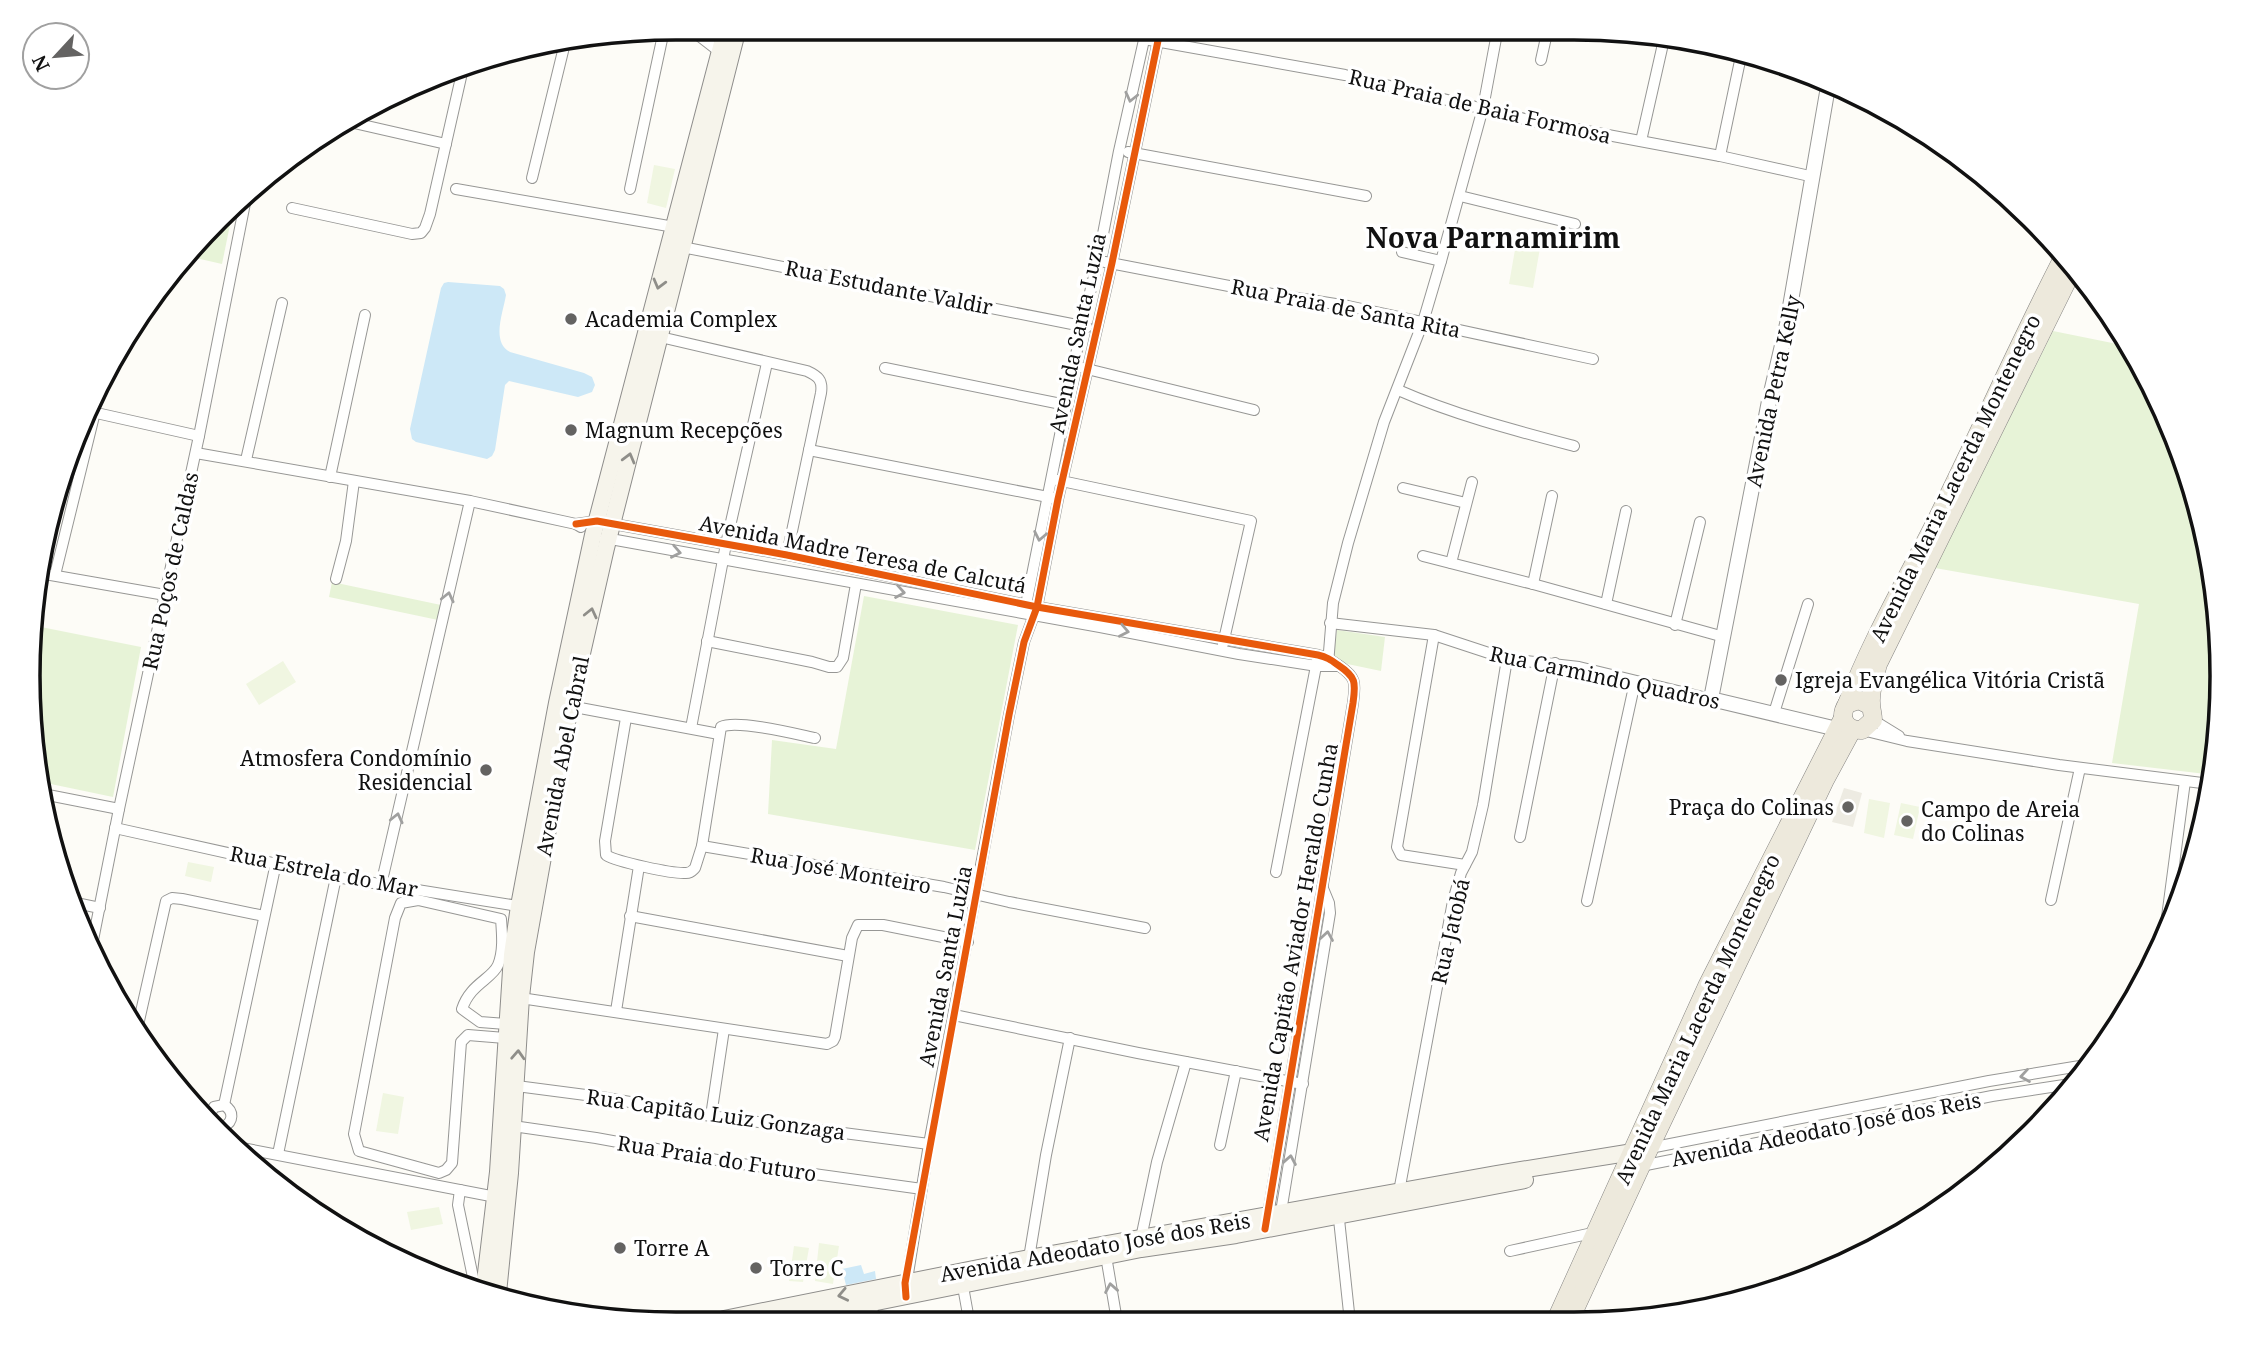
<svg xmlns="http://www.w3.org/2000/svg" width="2250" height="1352" viewBox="0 0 2250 1352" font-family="'Noto Serif',serif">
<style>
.green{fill:#e7f3d7}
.pitch{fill:#f0f6e1}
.plaza{fill:#edebe2}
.water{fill:#cde8f7}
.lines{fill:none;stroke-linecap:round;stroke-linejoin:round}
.minor-casing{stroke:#979795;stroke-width:12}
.tertiary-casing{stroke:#979795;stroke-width:16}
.secondary-casing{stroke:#8e8d8b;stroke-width:18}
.primary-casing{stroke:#858482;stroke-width:19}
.minor{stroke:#fffffe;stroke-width:10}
.tertiary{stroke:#fffffe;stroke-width:14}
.secondary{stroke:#f6f4eb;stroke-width:16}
.primary{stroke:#ede9dc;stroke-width:18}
.cycleway-casing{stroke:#fff;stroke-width:11}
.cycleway{stroke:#e8590c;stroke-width:7}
.oneway{stroke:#a0a09f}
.oneway2{stroke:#8f8e89}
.poi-dot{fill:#646362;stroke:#fff;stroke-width:2.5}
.labels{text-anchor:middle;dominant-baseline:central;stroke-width:7;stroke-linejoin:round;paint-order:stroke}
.street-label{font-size:21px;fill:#111;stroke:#fff}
.poi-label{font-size:21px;fill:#111;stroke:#fff;text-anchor:start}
.district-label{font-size:28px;font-weight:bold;fill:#111;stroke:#fff}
.rim{fill:none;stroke:#111;stroke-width:3.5}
</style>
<rect width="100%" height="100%" fill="#fdfcf7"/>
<!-- green -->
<g class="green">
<path d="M233,210L222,264L187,256Z"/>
<path d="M2053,331L2132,347L2187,467L2216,591L2221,718L2216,747L2206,774L2112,763L2139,604L1935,568Z"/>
<path d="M332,582L441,605L438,620L329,597Z"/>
<path d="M864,596L1018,625L975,850L768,814L772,740L836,749Z"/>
<path d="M36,626L141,647L113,797L46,783L28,676Z"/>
<path d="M1337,630L1385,637L1381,671L1333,661Z"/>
</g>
<!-- pitch -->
<g class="pitch">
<path d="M654,165L675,169L666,208L647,203Z"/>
<path d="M1516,244L1540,248L1533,288L1509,284Z"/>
<path d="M283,661L296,682L259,705L246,684Z"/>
<path d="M1869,799L1890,803L1884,838L1864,833Z"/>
<path d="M1901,803L1920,807L1913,839L1894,835Z"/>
<path d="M188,862L214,867L211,882L185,876Z"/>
<path d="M383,1093L404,1097L398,1134L376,1131Z"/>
<path d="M439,1207L443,1224L411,1230L407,1212Z"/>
<path d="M819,1243L839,1246L833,1284L815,1281Z"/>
<path d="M794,1246L809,1248L803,1282L789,1281Z"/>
</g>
<!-- plaza -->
<path class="plaza" d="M1844,788L1862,793L1853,827L1832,822Z"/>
<!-- water -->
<g class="water">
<path d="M448,282L500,286L504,289L506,295C503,313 491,342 510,352L584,373L592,377L595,385L592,392L578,397L509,381L505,385L495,450L492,456L487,459L416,442L412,439L410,429L441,288L444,283Z"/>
<path d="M861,1265L864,1274L875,1271L876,1279L846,1285L842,1269Z"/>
</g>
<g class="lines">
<defs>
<g id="minor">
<path d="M689,28L720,52"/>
<path d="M1144,39L1345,75L1533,121L1720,156L1814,177"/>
<path d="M1541,60L1547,33"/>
<path d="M354,123L446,144"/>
<path d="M1641,141L1665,35"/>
<path d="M1128,152L1366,196"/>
<path d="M1720,156L1741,56"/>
<path d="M532,178L564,47"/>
<path d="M456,189L680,228"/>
<path d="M630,189L664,30"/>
<path d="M1460,196L1575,224"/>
<path d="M292,208L412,234L421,233L425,228L430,214L464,64"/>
<path d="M682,247L1087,327"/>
<path d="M1402,252L1441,261"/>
<path d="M1105,262L1260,292L1348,306L1593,359"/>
<path d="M656,336L807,371C818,376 823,380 821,393L787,555"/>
<path d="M885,368L1066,405"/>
<path d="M1083,368L1254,410"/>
<path d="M1398,390C1455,415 1513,430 1574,446"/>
<path d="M92,412L199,436"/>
<path d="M809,450L1053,498"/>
<path d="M196,453L470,501L576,524L581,527"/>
<path d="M246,460L282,303"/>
<path d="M330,477L365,315"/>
<path d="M1057,480L1251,521L1223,644"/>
<path d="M1403,488L1466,503"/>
<path d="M576,524L597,521L787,555L1037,607L1318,655C1327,657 1331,660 1338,665C1356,677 1356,682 1353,703L1267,1221"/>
<path d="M605,538L1100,627L1239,654L1317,666H1339"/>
<path d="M1423,556L1533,584L1724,637"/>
<path d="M1451,563L1472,482"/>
<path d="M45,574L165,595"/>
<path d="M55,575L95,412"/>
<path d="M336,579L346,541L354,481"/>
<path d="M1533,584L1552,496"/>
<path d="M1606,604L1626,511"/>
<path d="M1025,610L1082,325L1098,260L1119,151L1146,31"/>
<path d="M1330,623L1434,635L1507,659L1579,667L1711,699"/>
<path d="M1675,625L1700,522"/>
<path d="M1434,635L1397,847L1401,855L1465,865"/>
<path d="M707,641L812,662L829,667H837L843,658L856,584"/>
<path d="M1328,664L1333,603L1348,543L1384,422L1423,322L1441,261L1483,108L1497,33"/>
<path d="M564,705L719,734"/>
<path d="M1774,713L1808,604"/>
<path d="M626,718L605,841L606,855C617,862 673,874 686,873C691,873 692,871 695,868L702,846L721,727C736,719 796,734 815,738"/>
<path d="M1873,720L1899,736"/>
<path d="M691,728L726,544L767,363"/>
<path d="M1862,730L1907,741L2059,765L2210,784"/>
<path d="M48,795L119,809"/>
<path d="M115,828L336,877L524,907"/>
<path d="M1520,837L1555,663"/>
<path d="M702,846L944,887L1009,902L1145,928"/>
<path d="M1276,872L1317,661"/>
<path d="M381,885L470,501"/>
<path d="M2051,900L2080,768"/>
<path d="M1587,901L1635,682"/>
<path d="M71,902L100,908"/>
<path d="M630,916L848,956"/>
<path d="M2167,917L2185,781"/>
<path d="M92,945L119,809L199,436L246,198"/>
<path d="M514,997L827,1044L833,1041L835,1037L852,938L858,925H883L968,942"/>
<path d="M616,1011L639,866"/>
<path d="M954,1015L1138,1053L1303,1084"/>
<path d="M136,1034L166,901L172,898L182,899L264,916"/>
<path d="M505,1038L468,1035L461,1042L452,1163L446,1170L439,1173L359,1151L354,1134L395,918L401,903L418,900L501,919C502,933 504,951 498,965C492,979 470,984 462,1009L480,1022L506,1024"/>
<path d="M509,1085L601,1097L711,1116L929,1144"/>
<path d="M224,1105L276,863"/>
<path d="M210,1114L214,1107L224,1105"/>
<path d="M711,1116L724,1029"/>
<path d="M513,1126L596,1138L728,1162L922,1189"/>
<path d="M223,1127C234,1122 234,1111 224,1105"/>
<path d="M1220,1145L1236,1071"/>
<path d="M242,1148L501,1198"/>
<path d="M1650,1148L1989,1081L2092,1064"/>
<path d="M278,1154L336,877"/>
<path d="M1641,1166L1992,1096L2077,1083"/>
<path d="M460,1190L458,1205L475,1287"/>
<path d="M1398,1197L1453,901L1461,873L1472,852L1483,805L1507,659"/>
<path d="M1338,1210L1350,1322"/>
<path d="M1280,1218L1330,913L1329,903L1322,886"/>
<path d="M1140,1243L1157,1162L1186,1062"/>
<path d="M1510,1251L1597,1232"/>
<path d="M1106,1256L1117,1321"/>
<path d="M1029,1258L1046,1155L1070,1038"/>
<path d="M962,1281L969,1320"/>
<path d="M906,1286L929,1144L1009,715L1024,642L1037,607L1058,499L1112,263L1160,31"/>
<path d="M871,1300L874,1320"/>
<path d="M1514,1322L1529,1320L1549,1322"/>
</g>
<path id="tertiary" d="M1829,81L1787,324L1769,401L1711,699L1837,729"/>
<g id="secondary">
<path d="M484,1290L498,1172L512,955L519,906L557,703L593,535L726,28"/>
<path d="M498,1293L510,1173L521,997L526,952L570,706L606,548L738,28"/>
<path d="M724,1319L1029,1258L1496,1174L1633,1152"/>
<path d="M792,1319L1141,1249L1236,1235L1525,1180"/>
</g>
<g id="primary">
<path d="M1847,704C1870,643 1903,586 1933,527C1978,437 2018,344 2065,254"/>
<path d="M1871,706L1859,700L1847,704C1838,718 1846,731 1862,730L1873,720C1873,714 1871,709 1871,703C1870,690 1875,676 1878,664L2074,267"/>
<path d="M1555,1322L1708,984L1843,718"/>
<path d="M1569,1322L1641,1166L1825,780L1852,730"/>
</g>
</defs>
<!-- minor casing -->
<use href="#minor" class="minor-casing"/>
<!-- tertiary casing -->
<use href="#tertiary" class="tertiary-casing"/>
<!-- secondary casing -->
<use href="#secondary" class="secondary-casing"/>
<!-- primary casing -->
<use href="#primary" class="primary-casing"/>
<!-- minor -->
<use href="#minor" class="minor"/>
<!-- tertiary -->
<use href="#tertiary" class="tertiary"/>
<!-- secondary -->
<use href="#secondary" class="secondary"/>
<!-- primary -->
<use href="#primary" class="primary"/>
<defs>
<g id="cycleway">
<path d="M576,524L597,521L787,555L1037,607L1318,655C1327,657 1331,660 1338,665C1356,677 1356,682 1353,703L1265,1229"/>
<path d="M906,1297L905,1283L1009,715L1024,642L1037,607L1058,499L1112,263L1160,31"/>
</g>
</defs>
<!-- cycleway casing -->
<use href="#cycleway" class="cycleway-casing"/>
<!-- cycleway -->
<use href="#cycleway" class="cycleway"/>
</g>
<!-- one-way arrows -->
<defs><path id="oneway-chevron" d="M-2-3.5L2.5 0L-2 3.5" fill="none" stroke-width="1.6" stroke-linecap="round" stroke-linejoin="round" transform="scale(1.75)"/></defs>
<g class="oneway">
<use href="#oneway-chevron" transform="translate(1131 97) rotate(103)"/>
<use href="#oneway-chevron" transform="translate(1040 536) rotate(101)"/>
<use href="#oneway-chevron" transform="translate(676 552) rotate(11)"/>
<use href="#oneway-chevron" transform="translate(900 592) rotate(10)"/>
<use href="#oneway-chevron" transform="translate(448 597) rotate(-77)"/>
<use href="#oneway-chevron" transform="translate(1124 631) rotate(11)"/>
<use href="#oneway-chevron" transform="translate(397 818) rotate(-77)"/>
<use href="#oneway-chevron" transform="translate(1327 936) rotate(-81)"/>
<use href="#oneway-chevron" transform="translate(2025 1076) rotate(171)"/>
<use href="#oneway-chevron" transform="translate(1290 1160) rotate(-80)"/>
<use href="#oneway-chevron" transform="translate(1111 1288) rotate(-100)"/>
</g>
<g class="oneway2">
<use href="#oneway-chevron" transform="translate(659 284) rotate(105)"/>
<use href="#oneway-chevron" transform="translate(629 458) rotate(-75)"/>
<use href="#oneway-chevron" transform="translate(591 613) rotate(-77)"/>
<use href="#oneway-chevron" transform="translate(518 1055) rotate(-87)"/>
<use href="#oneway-chevron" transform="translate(843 1295) rotate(168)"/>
</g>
<!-- markers -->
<g class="poi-dot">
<circle cx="571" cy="319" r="7"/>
<circle cx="571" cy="430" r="7"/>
<circle cx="1781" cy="680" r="7"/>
<circle cx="486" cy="770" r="7"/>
<circle cx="1848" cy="807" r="7"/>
<circle cx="1907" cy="821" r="7"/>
<circle cx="620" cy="1248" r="7"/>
<circle cx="756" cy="1268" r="7"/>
</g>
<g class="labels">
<!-- street labels -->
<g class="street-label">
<text transform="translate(1480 106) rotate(13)">Rua Praia de Baia Formosa</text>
<text transform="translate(889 287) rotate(11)">Rua Estudante Valdir</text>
<text transform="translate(1346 308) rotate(11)">Rua Praia de Santa Rita</text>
<text transform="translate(1077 333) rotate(-78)">Avenida Santa Luzia</text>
<text transform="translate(1773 391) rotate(-78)">Avenida Petra Kelly</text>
<text transform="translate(1955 478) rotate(-64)">Avenida Maria Lacerda Montenegro</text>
<text transform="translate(863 554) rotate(11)">Avenida Madre Teresa de Calcutá</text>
<text transform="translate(170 571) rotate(-78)">Rua Poços de Caldas</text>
<text transform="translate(1605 677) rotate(12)">Rua Carmindo Quadros</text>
<text transform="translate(562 756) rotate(-79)">Avenida Abel Cabral</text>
<text transform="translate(841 870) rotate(10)">Rua José Monteiro</text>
<text transform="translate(324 871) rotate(11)">Rua Estrela do Mar</text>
<text transform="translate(1450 931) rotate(-77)">Rua Jatobá</text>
<text transform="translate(1295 942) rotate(-80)">Avenida Capitão Aviador Heraldo Cunha</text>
<text transform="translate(945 966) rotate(-79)">Avenida Santa Luzia</text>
<text transform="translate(1697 1019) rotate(-65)">Avenida Maria Lacerda Montenegro</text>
<text transform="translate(716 1114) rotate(8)">Rua Capitão Luiz Gonzaga</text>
<text transform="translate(1826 1129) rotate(-11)">Avenida Adeodato José dos Reis</text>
<text transform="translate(717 1158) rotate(9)">Rua Praia do Futuro</text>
<text transform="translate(1095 1247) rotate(-10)">Avenida Adeodato José dos Reis</text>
</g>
<!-- poi labels -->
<g class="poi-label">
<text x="585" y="319">Academia Complex</text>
<text x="585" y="430">Magnum Recepções</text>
<text x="1795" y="680">Igreja Evangélica Vitória Cristã</text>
<text x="472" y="758" text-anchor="end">Atmosfera Condomínio<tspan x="472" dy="24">Residencial</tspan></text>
<text x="1834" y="807" text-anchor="end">Praça do Colinas</text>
<text x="1921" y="809">Campo de Areia<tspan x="1921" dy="24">do Colinas</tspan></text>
<text x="634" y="1248">Torre A</text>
<text x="770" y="1268">Torre C</text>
</g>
<!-- district labels -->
<g class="district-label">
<text x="1493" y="237">Nova Parnamirim</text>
</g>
</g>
<!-- crop -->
<path d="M0 0H2250V1352H0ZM676 40H1574A636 636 0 0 1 2210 676V676A636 636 0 0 1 1574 1312H676A636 636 0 0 1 40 676V676A636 636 0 0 1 676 40Z" fill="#fff" fill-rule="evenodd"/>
<path class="rim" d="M676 40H1574A636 636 0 0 1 2210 676V676A636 636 0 0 1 1574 1312H676A636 636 0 0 1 40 676V676A636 636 0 0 1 676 40Z"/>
<!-- north arrow -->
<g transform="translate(56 56) rotate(244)"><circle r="33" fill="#ffffff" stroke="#a0a0a0" stroke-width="2"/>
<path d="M0-5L12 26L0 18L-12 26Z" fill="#646362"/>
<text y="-10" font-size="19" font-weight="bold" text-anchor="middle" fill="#111111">N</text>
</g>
</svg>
